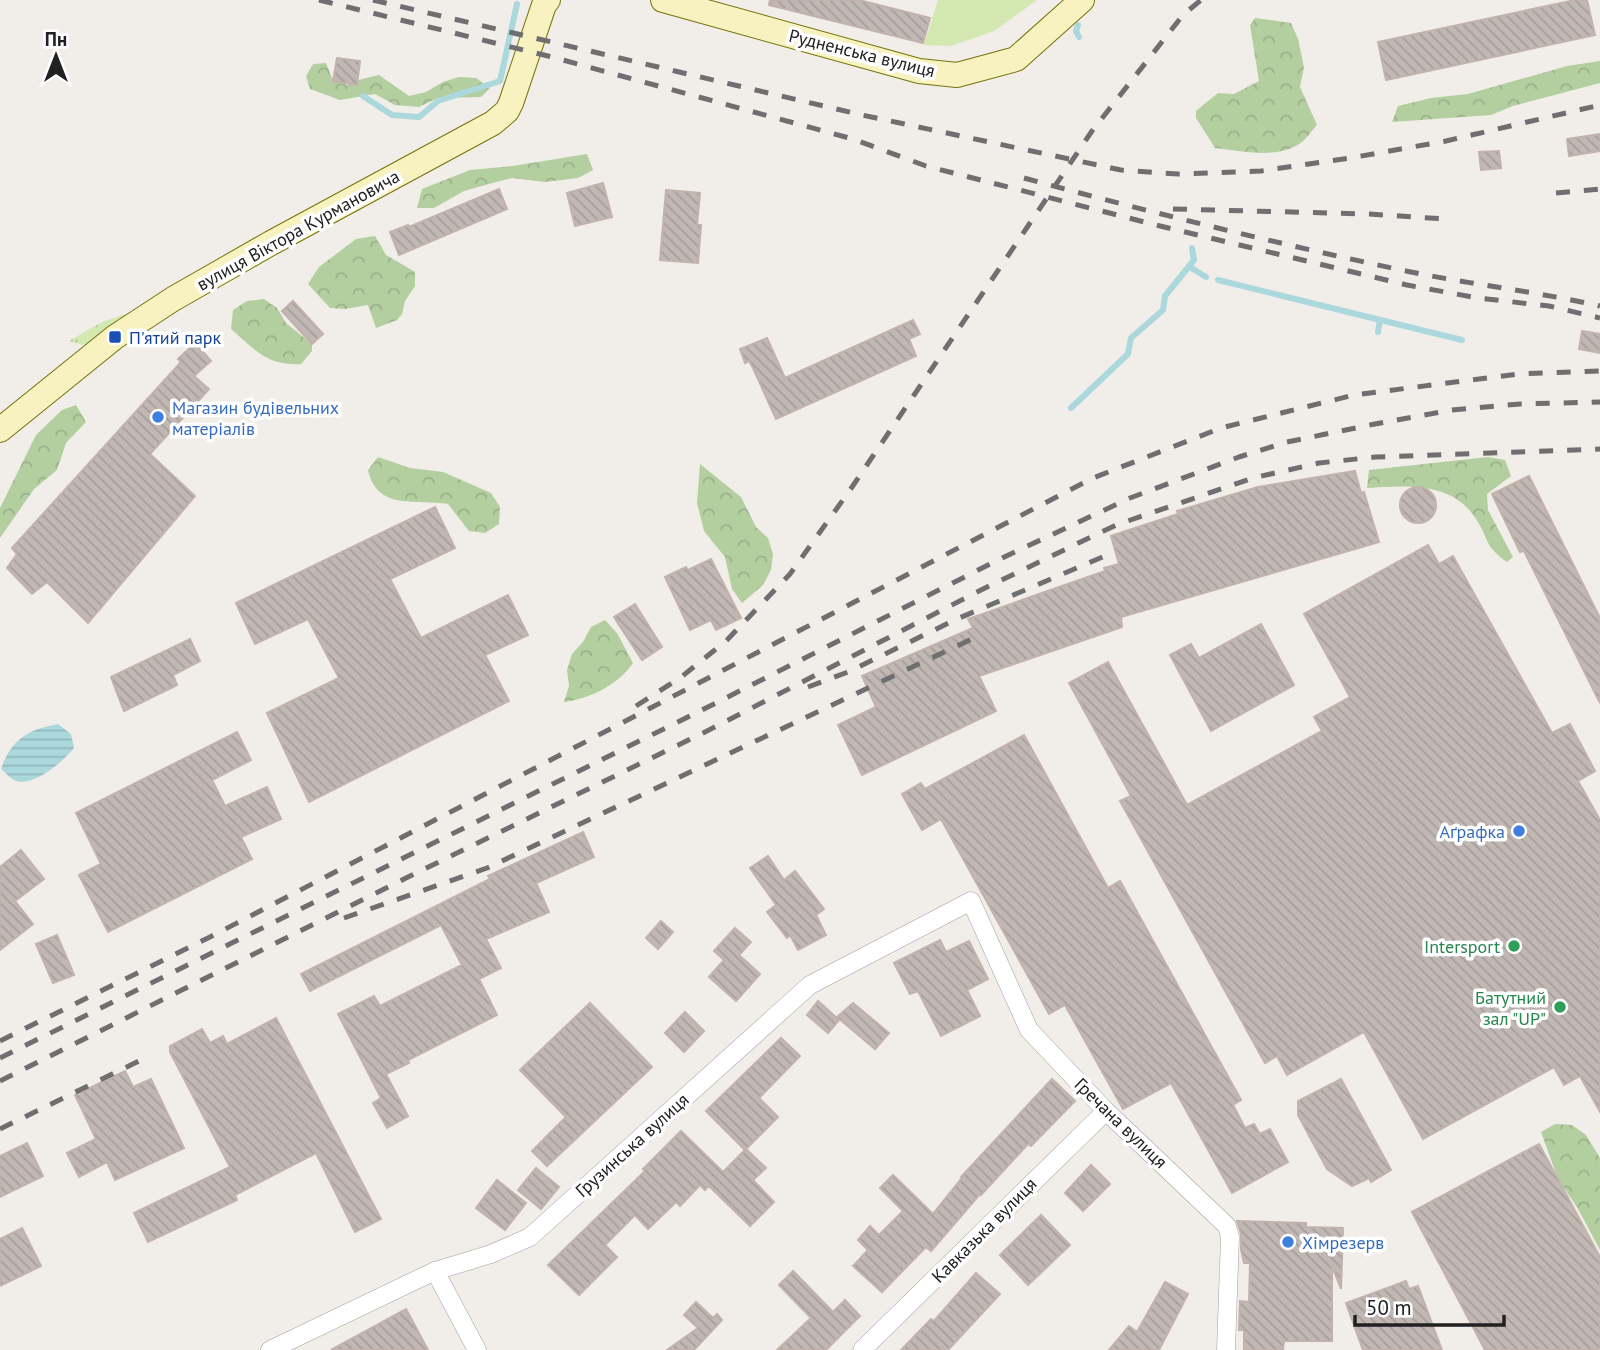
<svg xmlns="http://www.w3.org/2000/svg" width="1600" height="1350" viewBox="0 0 1600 1350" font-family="'PT Sans',sans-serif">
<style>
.grass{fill:url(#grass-tufts)}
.forest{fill:url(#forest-crowns)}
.garden{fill:#d4e8b1}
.water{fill:url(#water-rules)}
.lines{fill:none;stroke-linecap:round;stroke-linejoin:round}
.stream{stroke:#abd8dc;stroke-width:6}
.building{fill:url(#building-back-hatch);stroke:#c2b2ab;stroke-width:2}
.street-casing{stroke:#a2a2a2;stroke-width:19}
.secondary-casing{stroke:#76730a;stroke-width:26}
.street{stroke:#fff;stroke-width:18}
.secondary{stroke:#f7f2c0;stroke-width:24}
.rail{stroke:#6f6f6f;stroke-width:5;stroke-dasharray:14 14;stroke-linecap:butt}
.transit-dot{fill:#1a4fb4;stroke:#fff;stroke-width:2.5}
.shop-dot{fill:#3f7fe0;stroke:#fff;stroke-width:2.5}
.leisure-dot{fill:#2e9e5b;stroke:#fff;stroke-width:2.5}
.labels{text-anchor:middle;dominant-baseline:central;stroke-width:7;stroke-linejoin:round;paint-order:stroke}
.street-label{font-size:18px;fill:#212121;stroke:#fff}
.transit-label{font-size:18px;fill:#164399;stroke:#fff;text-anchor:start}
.shop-label{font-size:18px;fill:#366cbe;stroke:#fff;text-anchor:start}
.leisure-label{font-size:18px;fill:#27864d;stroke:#fff;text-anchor:end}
</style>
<defs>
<pattern id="grass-tufts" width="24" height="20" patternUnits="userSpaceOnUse" patternTransform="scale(1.75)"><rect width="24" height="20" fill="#d4e8b1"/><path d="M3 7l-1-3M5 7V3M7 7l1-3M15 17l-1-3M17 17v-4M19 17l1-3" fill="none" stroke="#b6c798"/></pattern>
<pattern id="forest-crowns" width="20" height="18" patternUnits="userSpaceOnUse" patternTransform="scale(1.75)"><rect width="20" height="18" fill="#b3ce9f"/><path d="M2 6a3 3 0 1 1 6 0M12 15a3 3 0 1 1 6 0" fill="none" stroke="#9ab189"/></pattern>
<pattern id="water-rules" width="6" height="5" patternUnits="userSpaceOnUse" patternTransform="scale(1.75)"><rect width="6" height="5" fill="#abd8dc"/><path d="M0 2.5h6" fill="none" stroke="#93b9bc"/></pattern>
<pattern id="building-back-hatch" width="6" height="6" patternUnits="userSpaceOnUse" patternTransform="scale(1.75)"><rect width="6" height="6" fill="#c1b8b4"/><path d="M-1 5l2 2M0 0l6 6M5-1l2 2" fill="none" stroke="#a69e9a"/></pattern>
</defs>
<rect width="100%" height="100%" fill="#f1ede8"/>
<!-- grass -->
<path class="grass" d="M146,307L90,344L83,345L69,341L102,322Z"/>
<!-- forest -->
<g class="forest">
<path d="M1255,18L1291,23L1298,39L1304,67L1300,87L1317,125C1312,130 1307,138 1302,142C1278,160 1243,151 1215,148L1196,118V111L1218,93L1234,94L1259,81L1250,25Z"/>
<path d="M1600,61V83L1513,106L1491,115L1392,122L1398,106L1431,98L1468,94L1567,66Z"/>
<path d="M326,63L332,78L347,85L362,79L379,75L409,96L426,92L443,82L459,77L476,78L490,88L481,97L438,98L419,107L395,105L375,94L340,100L310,89L306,76L313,64Z"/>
<path d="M587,154L593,170L578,178L545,182L512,178L496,182L464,191L434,208H417L422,189L470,170L513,166Z"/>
<path d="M375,236L386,255L415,272V286L405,301L402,314L397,320L376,328L368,305L345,309L330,308L308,284L319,267L356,239Z"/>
<path d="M264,299L277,308L286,323L312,344V351L301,364C266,366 256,350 231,329L233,310L247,301Z"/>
<path d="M76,405L86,422L66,443L57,470L34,489L0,538V508L36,435L62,410Z"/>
<path d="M378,457L410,468L443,472L491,493L500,507L499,524L485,533L469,531L448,504C416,499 377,511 368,470Z"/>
<path d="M1488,457L1505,460L1511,476L1487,494L1488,510L1513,557L1507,562C1483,545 1490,540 1476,519C1452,481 1406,486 1367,488L1369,470Z"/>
<path d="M700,464L741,497L756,527L768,538L773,554L771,570L763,585L742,603L732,589L725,557L704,531L697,503Z"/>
<path d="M605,620L617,633L633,663C619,684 590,699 564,702L569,686L567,670L572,654L583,642L591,627Z"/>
<path d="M1555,1124L1572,1125L1586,1135L1600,1158V1250L1577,1207L1558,1179L1541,1132Z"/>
</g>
<!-- garden -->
<path class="garden" d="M938,0H1037L994,31L951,46L924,45Z"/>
<!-- water -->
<path class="water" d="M58,724L71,734L74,748C63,761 33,789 14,780C10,778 5,772 1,769C12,738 28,730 58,724Z"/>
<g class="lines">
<!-- stream -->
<g class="stream">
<path d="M1078,25L1076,31L1079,37"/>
<path d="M363,96L392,115L419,117L438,101L500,81L517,4"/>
<path d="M1190,267L1206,277"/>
<path d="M1218,280L1462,340"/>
<path d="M1378,332L1380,320"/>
<path d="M1071,408L1128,354L1131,338L1163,310L1165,296L1194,260L1192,248"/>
</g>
</g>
<!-- building -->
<g class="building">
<path d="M770,0H859L930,18L923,43L769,5Z"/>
<path d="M1575,0H1587L1595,35L1386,80L1378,42Z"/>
<path d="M337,58L360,61L357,85L333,81Z"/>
<path d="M1600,134V151L1569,156L1567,139Z"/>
<path d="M1499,151L1501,168L1481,170L1479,152Z"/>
<path d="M603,183L612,217L575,226L567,193Z"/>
<path d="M499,189L507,209L399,255L390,232L408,225L409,227Z"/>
<path d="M666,190L700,193L697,225H701L698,263L660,260Z"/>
<path d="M293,301L323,334L312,344L282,311Z"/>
<path d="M913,320L920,334L909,339L916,356L776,419L753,368L749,361L745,363L740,349L767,338L785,378Z"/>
<path d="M1582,331L1600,334V353L1579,349Z"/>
<path d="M195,343L211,361L194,376L209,389L150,454L195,496L88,623L47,582L32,594L7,568L17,554L12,548L181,362L178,359Z"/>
<path d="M1355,471L1361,493L1364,492L1379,542L1121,617L1122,627L979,676L996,711L862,775L838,725L876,707L862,676L973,628L968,619L1105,571L1104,568L1119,564L1111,536L1178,514L1177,511L1258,487Z"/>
<path d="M1529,476L1600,618V703L1524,551L1520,552L1492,494Z"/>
<circle cx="1418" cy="505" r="18"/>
<path d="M435,507L455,548L390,579L421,638L508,595L528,635L485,655L509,701L309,802L267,713L339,678L308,619L255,644L236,603Z"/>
<path d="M1428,545L1439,564L1453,556L1552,733L1570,724L1595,771L1578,781L1600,820V1112L1580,1076L1564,1085L1554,1067L1423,1139L1364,1032L1287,1075L1277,1056L1265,1063L1120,801L1131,796L1069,683L1108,662L1187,805L1322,731L1314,717L1350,697L1304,614Z"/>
<path d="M711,559L741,618L716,630L711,620L690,630L665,577L686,567L688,570Z"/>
<path d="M635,604L662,647L642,660L614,617Z"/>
<path d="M1261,624L1294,685L1211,731L1170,655L1191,644L1199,658Z"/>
<path d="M190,639L200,661L173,675L177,685L124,711L111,677Z"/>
<path d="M237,732L251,760L212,780L225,806L267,787L281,819L241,837L252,859L108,932L79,875L101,864L76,813Z"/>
<path d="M1024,735L1108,888L1120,881L1241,1100L1233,1105L1245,1128L1254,1124L1260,1134L1270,1129L1288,1162L1232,1193L1171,1083L1123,1109L1065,1005L1049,1014L941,819L922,830L902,794L921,783L925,789Z"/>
<path d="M583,832L594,857L536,883L549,912L486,939L501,968L479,979L497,1015L408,1060L409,1063L386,1074L408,1116L387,1128L373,1103L381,1098L338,1014L374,996L380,1006L462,965L441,925L310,991L301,974L490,879L488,876Z"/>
<path d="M21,850L44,879L15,901L33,924L0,950V867Z"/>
<path d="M768,856L784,880L795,871L824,909L816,915L826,935L798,950L790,935L787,938L767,912L776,905L750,868Z"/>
<path d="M661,921L673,932L658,949L646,938Z"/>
<path d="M735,928L751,942L739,955L760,974L736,1001L709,977L724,960L714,951Z"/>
<path d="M57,935L74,975L53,983L36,944Z"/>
<path d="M940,940L946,952L969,941L988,979L967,990L980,1016L941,1036L918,991L910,994L894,963Z"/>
<path d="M818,1001L839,1020L828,1033L807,1015Z"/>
<path d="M590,1003L652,1067L547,1166L532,1151L566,1117L520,1070Z"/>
<path d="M853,1003L889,1033L875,1049L837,1017Z"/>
<path d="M685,1012L704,1031L684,1052L665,1033Z"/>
<path d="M276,1018L381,1219L355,1232L316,1153L235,1195L237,1200L148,1242L134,1213L230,1167L170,1052V1046L202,1029L210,1043L223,1036L227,1044Z"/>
<path d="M781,1038L800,1056L759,1098L778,1117L745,1150L706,1111Z"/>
<path d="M125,1071L133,1087L151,1079L184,1148L115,1180L107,1162L79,1177L67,1153L96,1139L75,1095Z"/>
<path d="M1052,1079L1075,1101L1031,1146L1028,1144L981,1195L980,1194L931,1251L926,1247L882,1292L853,1266L868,1250L858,1240L870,1226L879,1235L903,1211L880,1188L893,1175L933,1214L962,1178L961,1177Z"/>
<path d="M1341,1079L1391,1170L1371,1182L1369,1178L1352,1186L1327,1169L1298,1115V1101Z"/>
<path d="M681,1131L723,1172L746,1149L766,1168L753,1180L774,1202L750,1226L709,1186L705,1190L700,1185L680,1206L676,1202L648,1229L635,1215L605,1245L617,1257L579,1295L548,1265L645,1171L643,1169Z"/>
<path d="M27,1143L43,1176L0,1197V1156Z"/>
<path d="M1539,1144L1600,1257V1350H1485L1412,1212Z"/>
<path d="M1091,1165L1110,1184L1083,1211L1065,1193Z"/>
<path d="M536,1168L559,1187L541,1209L518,1190Z"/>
<path d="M497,1180L526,1203L505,1230L476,1208Z"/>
<path d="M1041,1215L1070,1245L1028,1285L1000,1255Z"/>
<path d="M1237,1221L1306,1223V1227L1343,1228L1341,1289L1332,1266V1341H1284L1283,1350H1244V1330H1239L1240,1301L1249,1302L1250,1263H1244L1241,1250V1234Z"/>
<path d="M22,1228L41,1266L0,1286V1239Z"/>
<path d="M793,1271L833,1312L845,1300L860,1316L826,1350H777L811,1318L779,1285Z"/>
<path d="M976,1273L1000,1294L948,1350H901L931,1319L934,1321Z"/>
<path d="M1406,1281L1409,1289L1418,1286L1442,1350H1363L1346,1303Z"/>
<path d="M1165,1282L1188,1294L1159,1350H1109L1129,1326L1137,1332Z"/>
<path d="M696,1302L713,1318L717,1314L722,1320L694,1350H667L698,1328L684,1315Z"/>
<path d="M406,1309L428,1350H331Z"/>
</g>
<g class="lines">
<defs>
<g id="street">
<path d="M435,1271L477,1350"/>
<path d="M270,1350L435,1271L491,1254L530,1237L810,985L971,901L1029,1030L1106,1111L1227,1226L1230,1237L1226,1350"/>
<path d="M862,1350L1106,1111"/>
</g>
<g id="secondary">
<path d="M663,0L919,71L957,75L1016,59L1082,0"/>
<path d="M0,430L115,337L173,299L271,243L493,123L507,111L511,103L544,5L548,0"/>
</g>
</defs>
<!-- street casing -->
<use href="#street" class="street-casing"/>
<!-- secondary casing -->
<use href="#secondary" class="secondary-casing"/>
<!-- street -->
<use href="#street" class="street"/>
<!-- secondary -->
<use href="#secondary" class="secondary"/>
<!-- rail -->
<g class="rail">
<path d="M319,0L548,56L853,139L926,166L1160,226L1407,285L1478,298L1549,306L1600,318"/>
<path d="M373,0L862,115L1121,170L1178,174L1261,171L1350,158L1446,141L1600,105"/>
<path d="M1024,178C1149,212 1275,243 1401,270C1467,284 1534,291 1600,306"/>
<path d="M1556,193L1600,189"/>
<path d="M1173,209L1369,214L1445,219"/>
<path d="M808,687L848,672L957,619L1112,553"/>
<path d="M636,706L680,678L726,641L790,574L850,490L1092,131L1183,15L1201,0"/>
<path d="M344,918L487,868L976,637"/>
<path d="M0,1041L210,937L1093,478L1221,428L1354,395L1518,374L1600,371"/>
<path d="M0,1058L712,705L1000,559L1130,498L1239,457L1287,442L1375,424L1452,410L1520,404L1600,402"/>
<path d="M0,1081L408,877L707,731L981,590L1116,525L1253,478L1319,463L1375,457L1600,449"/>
<path d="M0,1129L141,1060"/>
</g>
</g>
<!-- markers -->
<rect class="transit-dot" x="108" y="330" width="14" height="14" rx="3.5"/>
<g class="shop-dot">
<circle cx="158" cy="417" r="7"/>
<circle cx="1519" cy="831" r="7"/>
<circle cx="1288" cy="1242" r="7"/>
</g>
<g class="leisure-dot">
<circle cx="1514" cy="946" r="7"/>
<circle cx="1560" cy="1007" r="7"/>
</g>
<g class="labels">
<!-- street labels -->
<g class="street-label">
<text transform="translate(862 53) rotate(14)">Рудненська вулиця</text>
<text transform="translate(298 230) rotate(-29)">вулиця Віктора Курмановича</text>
<text transform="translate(1121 1123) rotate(44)">Гречана вулиця</text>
<text transform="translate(632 1145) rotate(-42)">Грузинська вулиця</text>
<text transform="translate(984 1230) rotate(-45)">Кавказька вулиця</text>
</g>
<!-- transit labels -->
<g class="transit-label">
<text x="129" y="337">П'ятий парк</text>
</g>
<!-- shop labels -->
<g class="shop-label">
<text x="172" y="407">Магазин будівельних<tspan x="172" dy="21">матеріалів</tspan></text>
<text x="1505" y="831" text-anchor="end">Аґрафка</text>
<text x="1302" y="1242">Хімрезерв</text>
</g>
<!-- leisure labels -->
<g class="leisure-label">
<text x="1500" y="946">Intersport</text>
<text x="1546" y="997">Батутний<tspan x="1546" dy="21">зал "UP"</tspan></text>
</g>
</g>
<!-- north arrow -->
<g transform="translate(56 56)" stroke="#ffffff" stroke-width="5" paint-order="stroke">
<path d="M0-5L12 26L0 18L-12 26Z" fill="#212121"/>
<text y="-10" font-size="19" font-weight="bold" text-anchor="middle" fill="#212121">Пн</text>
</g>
<!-- scale -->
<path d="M1355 1315v10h149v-10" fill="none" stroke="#212121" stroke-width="3.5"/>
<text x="1366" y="1315" font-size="21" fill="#212121" stroke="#ffffff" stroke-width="5" paint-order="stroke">50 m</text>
</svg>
